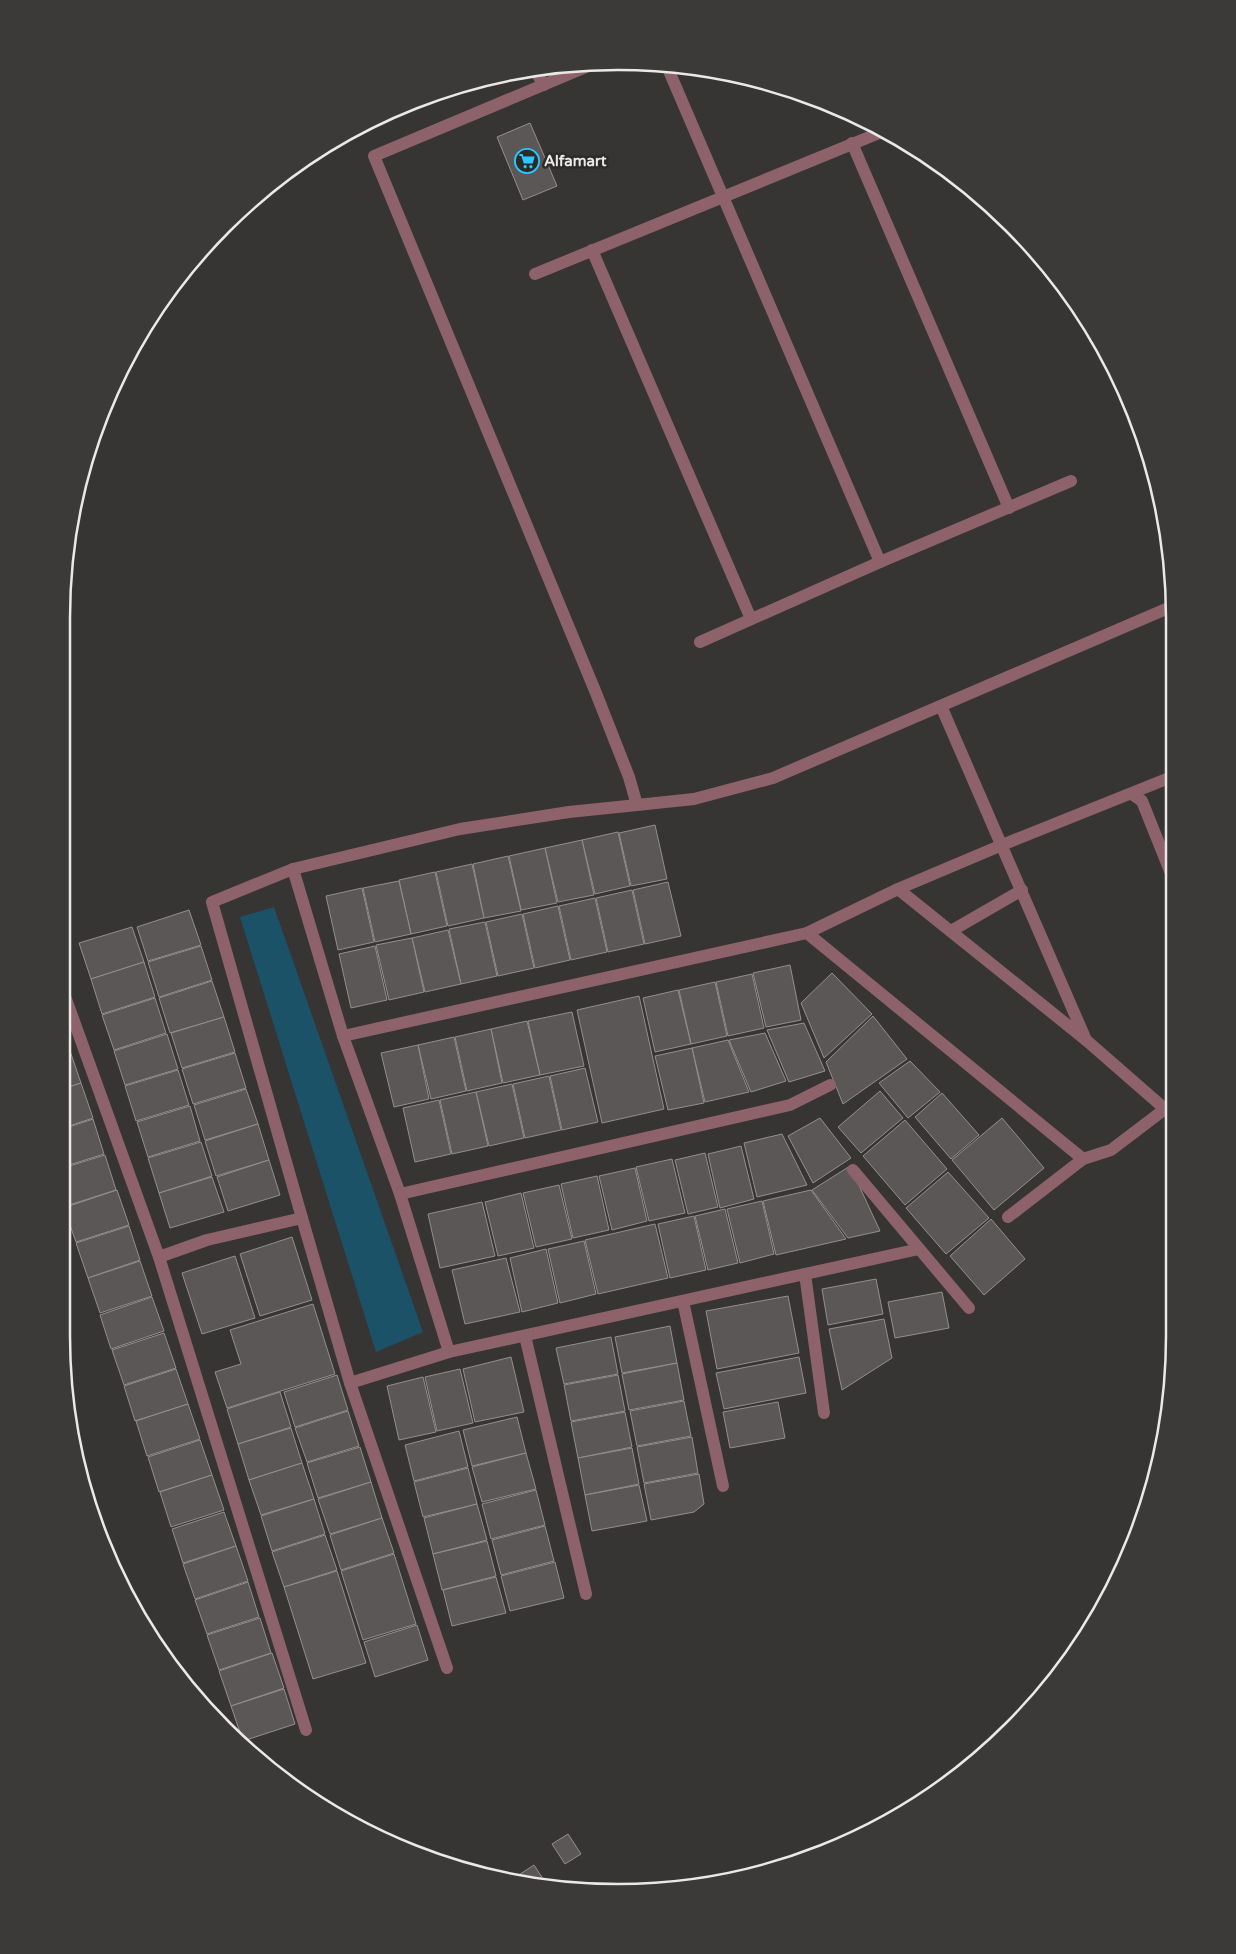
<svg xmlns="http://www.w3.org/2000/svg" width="1236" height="1954" viewBox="0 0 1236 1954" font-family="'Varela Round',sans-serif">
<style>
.water{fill:#1b5268}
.building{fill:#5b5757;stroke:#938f90}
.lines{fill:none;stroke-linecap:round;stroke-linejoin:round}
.lane{stroke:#8d626a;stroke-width:12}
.street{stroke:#8d626a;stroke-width:12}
.labels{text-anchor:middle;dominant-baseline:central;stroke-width:5;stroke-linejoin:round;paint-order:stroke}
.poi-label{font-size:15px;font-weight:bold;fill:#eae8e8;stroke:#2d2a2a;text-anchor:start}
.rim{fill:none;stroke:#eae8e8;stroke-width:2.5}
</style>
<rect width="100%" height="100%" fill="#373434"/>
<!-- water -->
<path class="water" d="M274,907L423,1332L376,1352L240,917Z"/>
<!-- building -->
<g class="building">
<path d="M530,123L557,186L523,200L497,137Z"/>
<path d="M655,825L667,879L631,886L619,833Z"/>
<path d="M618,832L630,886L595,894L582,840Z"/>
<path d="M582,840L594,895L558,902L545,848Z"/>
<path d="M545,848L557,903L521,910L509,856Z"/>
<path d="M508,856L521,911L484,918L473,864Z"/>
<path d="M472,864L484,918L448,926L436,872Z"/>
<path d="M435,872L447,926L411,934L399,880Z"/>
<path d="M399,881L411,934L375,942L363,888Z"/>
<path d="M668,882L681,936L645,944L633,890Z"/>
<path d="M362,888L374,942L338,950L326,896Z"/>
<path d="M632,890L644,944L608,952L596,898Z"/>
<path d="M595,898L607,952L571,960L559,906Z"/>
<path d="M558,906L570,960L535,968L523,914Z"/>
<path d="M189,910L201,945L148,961L137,927Z"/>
<path d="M522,914L534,968L498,976L486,922Z"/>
<path d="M485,922L497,976L461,984L449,929Z"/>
<path d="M132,927L144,962L91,979L79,943Z"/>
<path d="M448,930L461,984L425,992L412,938Z"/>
<path d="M412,938L424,992L389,1000L376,945Z"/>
<path d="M201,946L212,980L159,997L148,962Z"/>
<path d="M375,946L387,1000L351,1008L339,954Z"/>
<path d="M144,962L155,997L102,1014L91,979Z"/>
<path d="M790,965L801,1020L766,1027L753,973Z"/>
<path d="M832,973L872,1014L824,1058L801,1003Z"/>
<path d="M752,974L764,1028L728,1036L716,982Z"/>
<path d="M212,981L224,1017L170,1033L159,998Z"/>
<path d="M715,982L727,1036L691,1044L679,990Z"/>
<path d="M678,990L691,1044L655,1052L643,998Z"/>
<path d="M639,996L664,1109L602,1123L577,1010Z"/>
<path d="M155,998L166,1033L114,1050L102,1015Z"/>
<path d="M572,1012L584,1066L540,1075L528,1021Z"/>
<path d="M873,1016L907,1059L843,1104L826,1062Z"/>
<path d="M224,1017L235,1052L182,1068L171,1033Z"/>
<path d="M527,1021L540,1075L503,1083L491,1029Z"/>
<path d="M804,1023L825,1071L789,1082L767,1030Z"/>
<path d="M491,1029L502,1083L467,1091L455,1037Z"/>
<path d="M765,1033L786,1081L751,1092L729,1040Z"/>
<path d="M167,1034L178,1069L125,1085L114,1051Z"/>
<path d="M454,1037L466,1091L431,1099L418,1045Z"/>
<path d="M728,1040L749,1092L705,1102L692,1048Z"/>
<path d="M418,1045L429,1099L394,1107L381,1053Z"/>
<path d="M69,1048L81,1083L66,1088V1049Z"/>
<path d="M692,1048L704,1103L668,1110L655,1056Z"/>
<path d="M235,1053L246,1088L193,1104L182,1069Z"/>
<path d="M910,1061L940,1092L908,1118L879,1083Z"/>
<path d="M585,1068L598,1122L562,1130L550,1076Z"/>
<path d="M178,1070L189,1105L136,1121L125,1086Z"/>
<path d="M549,1076L561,1130L525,1138L513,1084Z"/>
<path d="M81,1083L93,1118L66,1127V1088Z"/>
<path d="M512,1084L524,1138L489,1146L476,1092Z"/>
<path d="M246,1089L258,1124L205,1140L194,1105Z"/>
<path d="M880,1091L903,1118L861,1153L838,1127Z"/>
<path d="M476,1092L488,1146L452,1154L440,1100Z"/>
<path d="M942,1093L979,1135L951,1159L915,1117Z"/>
<path d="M439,1100L451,1154L415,1162L403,1108Z"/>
<path d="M190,1106L200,1141L148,1157L137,1122Z"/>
<path d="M820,1118L851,1158L813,1183L788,1136Z"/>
<path d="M1002,1118L1044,1168L994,1210L952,1160Z"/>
<path d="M93,1119L104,1154L66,1166V1128Z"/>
<path d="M905,1120L947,1169L905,1205L863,1156Z"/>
<path d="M258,1124L269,1160L216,1176L205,1141Z"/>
<path d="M782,1134L807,1185L757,1197L744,1143Z"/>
<path d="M201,1142L212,1176L159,1193L148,1158Z"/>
<path d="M741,1146L754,1199L720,1208L708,1154Z"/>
<path d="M705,1153L718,1207L688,1214L675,1160Z"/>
<path d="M105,1155L116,1190L66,1206V1167Z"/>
<path d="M672,1159L685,1213L649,1221L636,1167Z"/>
<path d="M269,1160L280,1195L228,1211L217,1177Z"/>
<path d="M850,1166L880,1231L848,1238L812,1190Z"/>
<path d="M635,1168L647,1221L612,1230L599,1176Z"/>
<path d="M948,1172L989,1218L946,1254L906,1208Z"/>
<path d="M597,1176L609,1230L573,1238L561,1184Z"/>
<path d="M212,1177L224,1212L170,1228L159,1193Z"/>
<path d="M559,1185L572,1239L536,1247L523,1193Z"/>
<path d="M117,1190L129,1225L76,1242L66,1214V1207Z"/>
<path d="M811,1190L846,1239L776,1255L763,1201Z"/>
<path d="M521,1193L534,1248L498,1256L485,1202Z"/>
<path d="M762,1201L774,1254L740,1263L727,1209Z"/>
<path d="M482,1202L495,1256L440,1268L428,1214Z"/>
<path d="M725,1209L738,1263L708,1270L695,1216Z"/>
<path d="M694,1216L706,1270L670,1278L658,1224Z"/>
<path d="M991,1219L1025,1259L984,1295L950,1256Z"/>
<path d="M655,1224L668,1278L598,1294L585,1240Z"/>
<path d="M129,1226L140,1260L88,1278L76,1243Z"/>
<path d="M292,1237L312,1300L260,1316L240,1254Z"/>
<path d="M584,1241L596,1294L560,1303L548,1249Z"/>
<path d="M546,1249L558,1303L522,1312L510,1258Z"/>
<path d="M235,1256L255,1318L202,1334L182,1273Z"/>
<path d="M506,1258L520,1312L465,1324L452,1270Z"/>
<path d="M140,1261L152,1296L100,1313L88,1278Z"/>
<path d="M876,1279L883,1314L828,1325L822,1289Z"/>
<path d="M942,1292L949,1328L895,1338L888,1302Z"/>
<path d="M788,1296L799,1353L717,1369L706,1311Z"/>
<path d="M152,1297L164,1331L111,1349L100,1315Z"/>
<path d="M313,1304L335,1374L227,1408L215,1372L241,1364L230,1330Z"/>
<path d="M884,1319L892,1358L842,1390L829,1329Z"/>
<path d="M670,1326L677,1363L622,1373L615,1337Z"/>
<path d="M164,1333L176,1368L124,1385L112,1350Z"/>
<path d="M611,1337L618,1374L564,1384L556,1348Z"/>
<path d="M511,1357L524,1412L475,1422L463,1369Z"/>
<path d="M799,1357L806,1393L724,1409L716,1373Z"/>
<path d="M677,1363L684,1400L629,1410L622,1374Z"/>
<path d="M176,1369L188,1404L135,1421L124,1386Z"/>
<path d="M460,1369L473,1423L437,1431L425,1377Z"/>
<path d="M337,1375L348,1410L295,1427L284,1392Z"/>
<path d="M618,1375L625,1411L571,1421L564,1385Z"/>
<path d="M423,1377L436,1432L399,1440L387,1386Z"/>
<path d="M280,1392L291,1427L238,1444L227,1409Z"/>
<path d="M684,1401L691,1436L637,1446L630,1411Z"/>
<path d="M778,1402L785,1438L730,1448L723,1412Z"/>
<path d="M188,1404L200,1439L147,1456L136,1421Z"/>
<path d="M348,1411L359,1446L307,1462L295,1428Z"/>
<path d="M625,1412L632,1447L578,1458L571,1422Z"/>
<path d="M517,1417L526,1453L472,1466L463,1430Z"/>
<path d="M291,1428L302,1463L249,1480L238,1444Z"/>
<path d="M459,1431L468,1467L414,1481L405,1445Z"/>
<path d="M692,1437L698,1473L644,1483L637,1447Z"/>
<path d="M200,1440L212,1475L159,1492L148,1457Z"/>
<path d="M360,1447L371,1482L318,1498L307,1463Z"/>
<path d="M632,1448L639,1484L585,1495L578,1458Z"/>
<path d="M526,1453L536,1489L482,1502L472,1467Z"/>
<path d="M302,1463L314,1499L261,1515L249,1480Z"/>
<path d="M468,1468L477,1504L423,1517L414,1482Z"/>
<path d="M699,1474L704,1504L694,1512L651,1520L644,1484Z"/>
<path d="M212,1475L224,1510L171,1527L160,1492Z"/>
<path d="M371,1482L382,1518L330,1534L318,1499Z"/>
<path d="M639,1485L647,1521L592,1531L585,1495Z"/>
<path d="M536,1490L545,1525L491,1539L482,1504Z"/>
<path d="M314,1499L325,1534L272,1551L261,1516Z"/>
<path d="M477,1504L487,1540L433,1554L424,1518Z"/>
<path d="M224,1512L236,1546L183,1563L172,1529Z"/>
<path d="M382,1518L394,1553L341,1570L330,1535Z"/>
<path d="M545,1526L554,1561L501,1575L492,1540Z"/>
<path d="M325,1535L337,1570L284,1587L272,1552Z"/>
<path d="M487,1541L496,1576L442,1590L433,1554Z"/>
<path d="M236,1546L248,1581L195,1599L183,1564Z"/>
<path d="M394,1554L416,1624L363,1640L341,1571Z"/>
<path d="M555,1562L564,1598L510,1611L501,1576Z"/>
<path d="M337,1571L366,1663L313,1679L284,1587Z"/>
<path d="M496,1577L506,1613L452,1626L443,1590Z"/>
<path d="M248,1582L259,1617L207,1634L195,1600Z"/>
<path d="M260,1618L271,1653L219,1670L207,1635Z"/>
<path d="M417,1625L428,1660L375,1677L364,1642Z"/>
<path d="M272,1653L284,1688L231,1706L219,1671Z"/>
<path d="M284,1689L295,1724L243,1741L231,1706Z"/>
<path d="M568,1834L581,1854L565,1864L552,1844Z"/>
<path d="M534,1865L545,1882L540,1885L508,1882Z"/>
</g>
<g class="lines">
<!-- lane -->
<path class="lane" d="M534,69L544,85"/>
<!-- street -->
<g class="street">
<path d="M666,64L880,562"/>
<path d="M852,143L1009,508"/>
<path d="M592,250L751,619"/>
<path d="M535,274L884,131"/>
<path d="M700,642L880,562L1071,481"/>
<path d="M941,706L1086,1040"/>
<path d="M1132,794L1142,801L1172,876"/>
<path d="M637,805L694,799L773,778L1173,606"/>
<path d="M293,869L343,1036L400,1194L449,1352"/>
<path d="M898,889L1086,1040L1165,1109L1171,1104"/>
<path d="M951,931L1022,890"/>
<path d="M807,933L1083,1159L1008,1217"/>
<path d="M66,999L159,1257"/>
<path d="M343,1036L807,933L898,889L1002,845L1169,778"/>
<path d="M1083,1159L1111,1150L1165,1109"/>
<path d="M853,1170L969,1308"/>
<path d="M400,1194L790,1105L830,1085"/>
<path d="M302,1218L350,1383L447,1668"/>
<path d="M805,1274L824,1413"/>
<path d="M683,1301L723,1486"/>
<path d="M525,1336L586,1594"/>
<path d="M350,1383L449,1352L919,1249"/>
<path d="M306,1730L159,1257L207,1240L302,1218L212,902L293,869L460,829L569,812L637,805L629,777L596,693L374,156L593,64"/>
</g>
</g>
<!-- icons -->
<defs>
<symbol id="supermarket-ring" viewBox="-11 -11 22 22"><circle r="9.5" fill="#2d2a2a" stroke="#29c8ff" stroke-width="1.5"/><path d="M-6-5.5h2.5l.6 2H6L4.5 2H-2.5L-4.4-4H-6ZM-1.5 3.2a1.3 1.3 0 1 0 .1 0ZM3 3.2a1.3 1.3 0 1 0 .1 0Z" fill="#29c8ff"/></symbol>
</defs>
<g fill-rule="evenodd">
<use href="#supermarket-ring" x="513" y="147" width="28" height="28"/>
</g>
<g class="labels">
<!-- poi labels -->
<g class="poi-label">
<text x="544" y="161">Alfamart</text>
</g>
</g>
<!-- crop -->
<path d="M0 0H1236V1954H0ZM618 70H618A548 548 0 0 1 1166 618V1336A548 548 0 0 1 618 1884H618A548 548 0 0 1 70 1336V618A548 548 0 0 1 618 70Z" fill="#3c3939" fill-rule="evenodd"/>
<path class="rim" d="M618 70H618A548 548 0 0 1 1166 618V1336A548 548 0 0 1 618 1884H618A548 548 0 0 1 70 1336V618A548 548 0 0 1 618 70Z"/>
</svg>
